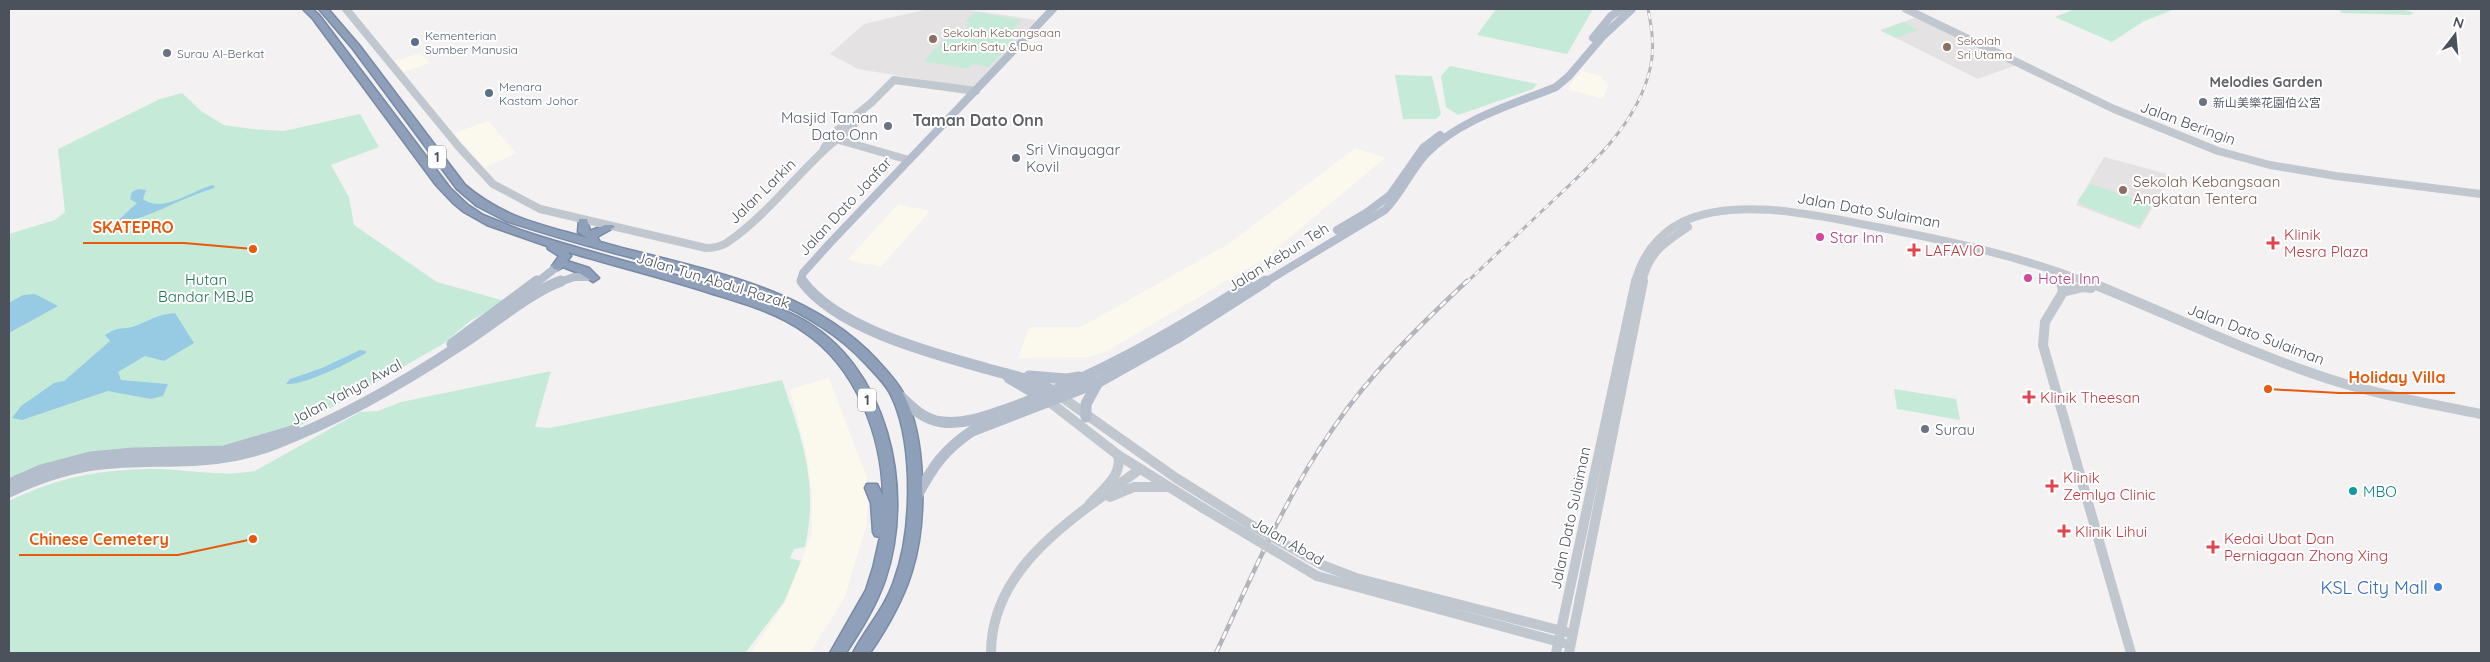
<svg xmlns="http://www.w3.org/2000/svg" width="2490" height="662" viewBox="0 0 2490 662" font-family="Quicksand,'Noto Sans SC',sans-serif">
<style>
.commercial{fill:#fbf8ed}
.education{fill:#e4e2e2}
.green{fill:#c5ebd8}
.water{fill:#97cbe3}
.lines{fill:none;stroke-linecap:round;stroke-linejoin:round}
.highway-casing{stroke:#798aa5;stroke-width:3}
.minor-far1{stroke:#c1c7ce;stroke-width:8}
.minor{stroke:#c1c7ce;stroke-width:10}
.major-far1{stroke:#b4bdcc;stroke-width:8}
.major{stroke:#b4bdcc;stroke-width:11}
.highway{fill:#8e9fba;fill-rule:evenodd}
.rail-far1-casing{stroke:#b4b5ba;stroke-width:3}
.rail-casing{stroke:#b4b5ba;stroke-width:4.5}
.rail-far1{stroke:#fff;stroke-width:2;stroke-dasharray:6;stroke-linecap:butt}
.rail{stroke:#fff;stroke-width:2.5;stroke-dasharray:8;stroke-linecap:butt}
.minor-bridge{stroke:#c1c7ce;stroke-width:10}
.education-dot{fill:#8d6e63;stroke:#fff;stroke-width:2}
.service-dot{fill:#5c6f8a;stroke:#fff;stroke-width:2}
.worship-dot{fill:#6b7280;stroke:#fff;stroke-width:2}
.hotel-dot{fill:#d1479c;stroke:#fff;stroke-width:2}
.health-dot{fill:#e0444e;stroke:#fff;stroke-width:2}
.culture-dot{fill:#0f9aa8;stroke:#fff;stroke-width:2}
.shop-dot{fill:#3f7fe0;stroke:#fff;stroke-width:2}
.labels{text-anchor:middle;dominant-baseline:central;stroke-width:4;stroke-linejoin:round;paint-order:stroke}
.far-education-label{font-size:12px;fill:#785e54;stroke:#fff;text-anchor:start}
.far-service-label{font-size:12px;fill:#4e5e75;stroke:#fff;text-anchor:start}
.far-worship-label{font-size:12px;fill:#5b616d;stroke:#fff;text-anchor:start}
.far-neighbourhood-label{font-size:14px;font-weight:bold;fill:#5e6065;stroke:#fff}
.shield{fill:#fff;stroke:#81868d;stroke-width:1}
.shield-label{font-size:14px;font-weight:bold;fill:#4b525c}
.worship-label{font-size:15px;fill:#5b616d;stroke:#fff;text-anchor:start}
.street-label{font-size:15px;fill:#4b525c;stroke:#fff}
.education-label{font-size:15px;fill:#785e54;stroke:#fff;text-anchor:start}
.health-label{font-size:15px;fill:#be3a42;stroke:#fff;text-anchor:start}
.hotel-label{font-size:15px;fill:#b23c85;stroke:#fff;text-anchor:start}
.park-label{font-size:15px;fill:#227756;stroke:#fff}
.culture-label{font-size:15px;fill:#0d838f;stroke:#fff;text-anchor:start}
.neighbourhood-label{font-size:16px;font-weight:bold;fill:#5e6065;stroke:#fff}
.near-shop-label{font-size:18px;fill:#366cbe;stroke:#fff;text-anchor:end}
.leader{fill:none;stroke:#e8590c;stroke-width:2}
.callout-dot{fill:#e8590c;stroke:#fff;stroke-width:2}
.callout-label{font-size:16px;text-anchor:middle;font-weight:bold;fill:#e8590c;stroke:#fff;stroke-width:4;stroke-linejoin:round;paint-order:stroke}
</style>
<rect width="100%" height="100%" fill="#f3f1f1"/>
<!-- commercial -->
<g class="commercial">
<path d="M420,53L430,63L403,72L395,61Z"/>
<path d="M1581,71L1601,76L1608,85L1603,99L1567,89Z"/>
<path d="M488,121L516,153L485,168L454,133Z"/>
<path d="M1355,148L1385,158L1265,258L1107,351L1091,357L1018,358L1028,330L1033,327H1081L1230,243Z"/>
<path d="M898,204L930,211L881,267L847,260Z"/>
<path d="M829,378L867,478L869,494L866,526L845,597L810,653H751L786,601L812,533V492L806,452L790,389Z"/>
</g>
<!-- education -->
<g class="education">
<path d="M928,9H962L1036,20L973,88L858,69L830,54L864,24Z"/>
<path d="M1917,17L2016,65L1978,79L1880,30Z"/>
<path d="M2104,157L2171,175L2140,229L2076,205Z"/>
</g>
<!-- green -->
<g class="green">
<path d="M1496,9H1593L1567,54L1477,35Z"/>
<path d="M2075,9H2175L2144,21L2112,42L2055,17Z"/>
<path d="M2338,9H2402L2414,13L2409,15L2342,13Z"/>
<path d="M975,12L1022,20L1004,38L1014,40L989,67L972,64L968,69L923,61L947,38L954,40L971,23L965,22Z"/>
<path d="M1903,22L1918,30L1896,38L1881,31Z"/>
<path d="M1450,66L1537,84L1533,89L1458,115L1446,107L1441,76Z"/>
<path d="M1395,75L1432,76L1441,114L1436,119H1403Z"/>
<path d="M182,93L201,111L224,125L252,129L284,131L360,114L379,147L331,165L349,197L354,225L437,282L505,301L470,321L443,344L294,429L241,445L9,480V234L55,220L65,212L58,149L160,99Z"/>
<path d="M2091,184L2152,205L2140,225H2132L2080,204L2078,200Z"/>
<path d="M551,371L535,427L550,428L782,380C802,439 819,483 805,547L794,549L790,558L801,561L784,602L745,653H9V501C61,476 101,469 160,469C191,470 223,477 255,471L360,412L378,411L401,402Z"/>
<path d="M1894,389L1956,399L1960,420L1897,409Z"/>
</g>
<!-- water -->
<g class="water">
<path d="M213,185L215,187L212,189C180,198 147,220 114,224L137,203L130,199L132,192L138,189L146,190L143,199C162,214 193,190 213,185Z"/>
<path d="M35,294L58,306L9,333V303L23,295Z"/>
<path d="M175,313L194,343L164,361L145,356L118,372L121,380L168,384L163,396L151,399L108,391L22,420L12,418L21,406L54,383L64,381L110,341L105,335C119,326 120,330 132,327C150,321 154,315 175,313Z"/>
<path d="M360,350L366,351V353C351,362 303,386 286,384L290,379L322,368Z"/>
</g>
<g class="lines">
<defs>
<g id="highway">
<path d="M303,9H312L319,15L450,188L468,205L483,215L520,230C577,249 636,264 694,280C729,291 765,300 798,317C888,364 916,489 885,580C876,606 861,630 846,653H830L866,590L873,568L880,537L875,536L873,532L871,503L865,488L867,484H877L883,496C882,435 856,367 804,332C776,312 742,303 710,293C663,278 615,266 568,252L571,256L567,261L589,268L599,278L593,282L581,274L563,267L558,270L554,269L552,266L559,256L548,249L547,246L487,225L464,212L453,203L436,185L313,19Z"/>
<path d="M319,9H328L359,45L465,185C504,218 539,224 587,238L578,232L579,219H587L590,231L605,225H613L615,227L597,237L600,242C696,269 806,284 877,360C886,370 897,381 903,393C917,419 921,450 922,480C925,551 909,596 870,653H853C866,628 885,608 894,581C906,549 909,512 908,477C907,449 903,418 890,393C884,382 874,373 866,364C803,296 705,277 618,254C581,244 543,233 506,221L477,206L457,189L353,49Z"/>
</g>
</defs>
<!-- highway casing -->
<use href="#highway" class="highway-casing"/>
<!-- minor-far1 -->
<g class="minor-far1">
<path d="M346,9L459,147L493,184L540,209L706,248C714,248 721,247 728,242C767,215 796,175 831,144C841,136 859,124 862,111"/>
<path d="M1906,9L2114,109L2218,151L2270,165L2336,176L2481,194"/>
<path d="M839,140L909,160"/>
<path d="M824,148L836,131L871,103L894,80L976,91"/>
<path d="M2057,275L2062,283"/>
<path d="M1635,283C1641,257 1658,234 1682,222C1738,196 1819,216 1877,227C1949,241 2020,256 2089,283"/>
<path d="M1642,283C1648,253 1664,243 1688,227"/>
</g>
<!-- minor -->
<g class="minor">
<path d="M2061,281L2063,292"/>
<path d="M2086,281C2167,313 2246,352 2329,379C2379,395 2430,404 2481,414"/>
<path d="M2091,288L2083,287L2063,292L2045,322L2043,345L2131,653"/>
<path d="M1063,398L1176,478L1251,525"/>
<path d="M1051,403L1118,455L1203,508"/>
<path d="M1110,497L1134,487H1167"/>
<path d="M1089,505C1101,490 1123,477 1118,455"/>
<path d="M1322,565L1356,578L1566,632"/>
<path d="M1317,576L1563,643"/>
<path d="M991,653C991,565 1077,516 1140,469"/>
<path d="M1556,653L1636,281"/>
<path d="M1569,653L1643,281"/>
</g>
<!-- major-far1 -->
<g class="major-far1">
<path d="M1593,38L1611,16L1621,9"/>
<path d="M1337,230L1366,213L1390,195L1423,148L1440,135"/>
<path d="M536,283L558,266"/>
<path d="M557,283L574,277H587"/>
<path d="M803,283L801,280L803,273L830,243L1053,9"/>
<path d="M1264,283L1385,210C1402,193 1410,171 1426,154C1460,119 1512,105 1556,87L1569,76L1603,36L1632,9"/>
</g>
<!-- major -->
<g class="major">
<path d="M802,281C837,329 932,353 988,369C1013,376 1037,380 1059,395"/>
<path d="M452,344L537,281"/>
<path d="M1007,374L1009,378L1046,400"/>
<path d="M1029,376L1067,379L1079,377"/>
<path d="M901,397C913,409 925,420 942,422C968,425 992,414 1016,406C1098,375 1174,332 1248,285"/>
<path d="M1086,417V404L1097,384"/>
<path d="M9,484L41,470L90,457L133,453L224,451L295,430"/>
<path d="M9,492C42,476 77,465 114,463C173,459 218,466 275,444C341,419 403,383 462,344C489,327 532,291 561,281"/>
<path d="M917,496C933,466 944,450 972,431L1099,382L1177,338L1266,281"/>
</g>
<!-- highway -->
<use href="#highway" class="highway"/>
<defs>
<path id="rail-far1" d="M1466,283C1491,259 1516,236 1541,212C1583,172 1636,129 1650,69C1655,49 1652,29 1648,9"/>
<path id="rail" d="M1216,653C1252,576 1285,497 1334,427C1371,373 1419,326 1467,281"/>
</defs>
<!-- rail-far1 casing -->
<use href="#rail-far1" class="rail-far1-casing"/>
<!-- rail casing -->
<use href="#rail" class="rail-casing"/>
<!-- rail-far1 -->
<use href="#rail-far1" class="rail-far1"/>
<!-- rail -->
<use href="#rail" class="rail"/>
<!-- minor-bridge -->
<g class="minor-bridge">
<path d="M1203,508L1317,576"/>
<path d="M1251,525L1322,565"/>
</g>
</g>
<!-- markers -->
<g class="education-dot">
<circle cx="933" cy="39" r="5"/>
<circle cx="1947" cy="47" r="5"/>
<circle cx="2123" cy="190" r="5"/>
</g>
<g class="service-dot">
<circle cx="415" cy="42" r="5"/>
<circle cx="489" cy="93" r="5"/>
</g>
<g class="worship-dot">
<circle cx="167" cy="53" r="5"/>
<circle cx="2203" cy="102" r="5"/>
<circle cx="888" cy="126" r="5"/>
<circle cx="1016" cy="158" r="5"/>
<circle cx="1925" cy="429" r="5"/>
</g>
<g class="hotel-dot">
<circle cx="1820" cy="237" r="5"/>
<circle cx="2028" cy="278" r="5"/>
</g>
<g class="health-dot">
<path d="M2270.5 235.5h5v5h5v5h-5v5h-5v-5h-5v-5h5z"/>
<path d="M1911.5 242.5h5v5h5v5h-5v5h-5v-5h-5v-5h5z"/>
<path d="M2026.5 389.5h5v5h5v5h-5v5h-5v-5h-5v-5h5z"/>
<path d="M2049.5 478.5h5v5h5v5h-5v5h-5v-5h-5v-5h5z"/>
<path d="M2061.5 523.5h5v5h5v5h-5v5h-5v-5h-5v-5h5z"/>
<path d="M2210.5 539.5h5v5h5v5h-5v5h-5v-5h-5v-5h5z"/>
</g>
<circle class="culture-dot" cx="2353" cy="491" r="5"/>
<circle class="shop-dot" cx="2438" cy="587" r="5"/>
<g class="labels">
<!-- far-education labels -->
<g class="far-education-label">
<text x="943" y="32">Sekolah Kebangsaan<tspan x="943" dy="14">Larkin Satu &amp; Dua</tspan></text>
<text x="1957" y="40">Sekolah<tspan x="1957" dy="14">Sri Utama</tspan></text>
</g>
<!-- far-service labels -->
<g class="far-service-label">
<text x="425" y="35">Kementerian<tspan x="425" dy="14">Sumber Manusia</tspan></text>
<text x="499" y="86">Menara<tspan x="499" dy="14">Kastam Johor</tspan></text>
</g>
<!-- far-worship labels -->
<g class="far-worship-label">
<text x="177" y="53">Surau Al-Berkat</text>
<text x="2213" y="102">新山美樂花園伯公宮</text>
</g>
<!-- far-neighbourhood labels -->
<g class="far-neighbourhood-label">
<text x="2266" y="82">Melodies Garden</text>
</g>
<!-- shield labels -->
<g class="shield">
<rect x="428" y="145.5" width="18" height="23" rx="4"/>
<rect x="858" y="388.5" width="18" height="23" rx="4"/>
</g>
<g class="shield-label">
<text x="437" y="157">1</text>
<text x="867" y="400">1</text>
</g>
<!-- worship labels -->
<g class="worship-label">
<text x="878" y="117" text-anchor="end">Masjid Taman<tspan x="878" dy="17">Dato Onn</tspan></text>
<text x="1026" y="149">Sri Vinayagar<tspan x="1026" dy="17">Kovil</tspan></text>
<text x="1935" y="429">Surau</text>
</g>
<!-- street labels -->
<g class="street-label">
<text transform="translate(2188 123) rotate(20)">Jalan Beringin</text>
<text transform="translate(762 191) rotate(-44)">Jalan Larkin</text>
<text transform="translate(845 206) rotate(-47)">Jalan Dato Jaafar</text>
<text transform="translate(1869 210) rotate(10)">Jalan Dato Sulaiman</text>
<text transform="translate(1278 257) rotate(-32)">Jalan Kebun Teh</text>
<text transform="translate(713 280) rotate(17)">Jalan Tun Abdul Razak</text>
<text transform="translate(2256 334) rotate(21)">Jalan Dato Sulaiman</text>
<text transform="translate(346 392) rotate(-28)">Jalan Yahya Awal</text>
<text transform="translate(1570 518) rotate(-78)">Jalan Dato Sulaiman</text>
<text transform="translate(1288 541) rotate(30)">Jalan Abad</text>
</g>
<!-- education labels -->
<g class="education-label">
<text x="2133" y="181">Sekolah Kebangsaan<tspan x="2133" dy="17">Angkatan Tentera</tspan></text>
</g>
<!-- health labels -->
<g class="health-label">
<text x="2284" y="234">Klinik<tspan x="2284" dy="17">Mesra Plaza</tspan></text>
<text x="1925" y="250">LAFAVIO</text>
<text x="2040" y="397">Klinik Theesan</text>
<text x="2063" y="477">Klinik<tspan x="2063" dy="17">Zemlya Clinic</tspan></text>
<text x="2075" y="531">Klinik Lihui</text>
<text x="2224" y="538">Kedai Ubat Dan<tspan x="2224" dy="17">Perniagaan Zhong Xing</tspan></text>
</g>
<!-- hotel labels -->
<g class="hotel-label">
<text x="1830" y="237">Star Inn</text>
<text x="2038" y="278">Hotel Inn</text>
</g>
<!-- park labels -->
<g class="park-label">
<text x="206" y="279">Hutan<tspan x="206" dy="17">Bandar MBJB</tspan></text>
</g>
<!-- culture labels -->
<g class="culture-label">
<text x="2363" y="491">MBO</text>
</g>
<!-- neighbourhood labels -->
<g class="neighbourhood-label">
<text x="978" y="120">Taman Dato Onn</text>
</g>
<!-- near-shop labels -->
<g class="near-shop-label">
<text x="2428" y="587">KSL City Mall</text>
</g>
</g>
<!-- callouts -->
<path class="leader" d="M253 249L184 243H83M2268 389L2339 393H2455M253 539L178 555H19"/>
<g class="callout-dot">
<circle cx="253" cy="249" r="5"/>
<circle cx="2268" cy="389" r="5"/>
<circle cx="253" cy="539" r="5"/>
</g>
<g class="callout-label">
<text x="133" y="233">SKATEPRO</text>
<text x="2397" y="383">Holiday Villa</text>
<text x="99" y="545">Chinese Cemetery</text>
</g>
<!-- border -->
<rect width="2490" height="662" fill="none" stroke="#4b525c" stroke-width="20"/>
<!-- north arrow -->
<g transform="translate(2455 35) rotate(16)" stroke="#ffffff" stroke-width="4" paint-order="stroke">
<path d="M0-4L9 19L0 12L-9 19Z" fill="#4b525c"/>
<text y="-8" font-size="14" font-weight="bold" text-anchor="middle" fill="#4b525c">N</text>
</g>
</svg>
